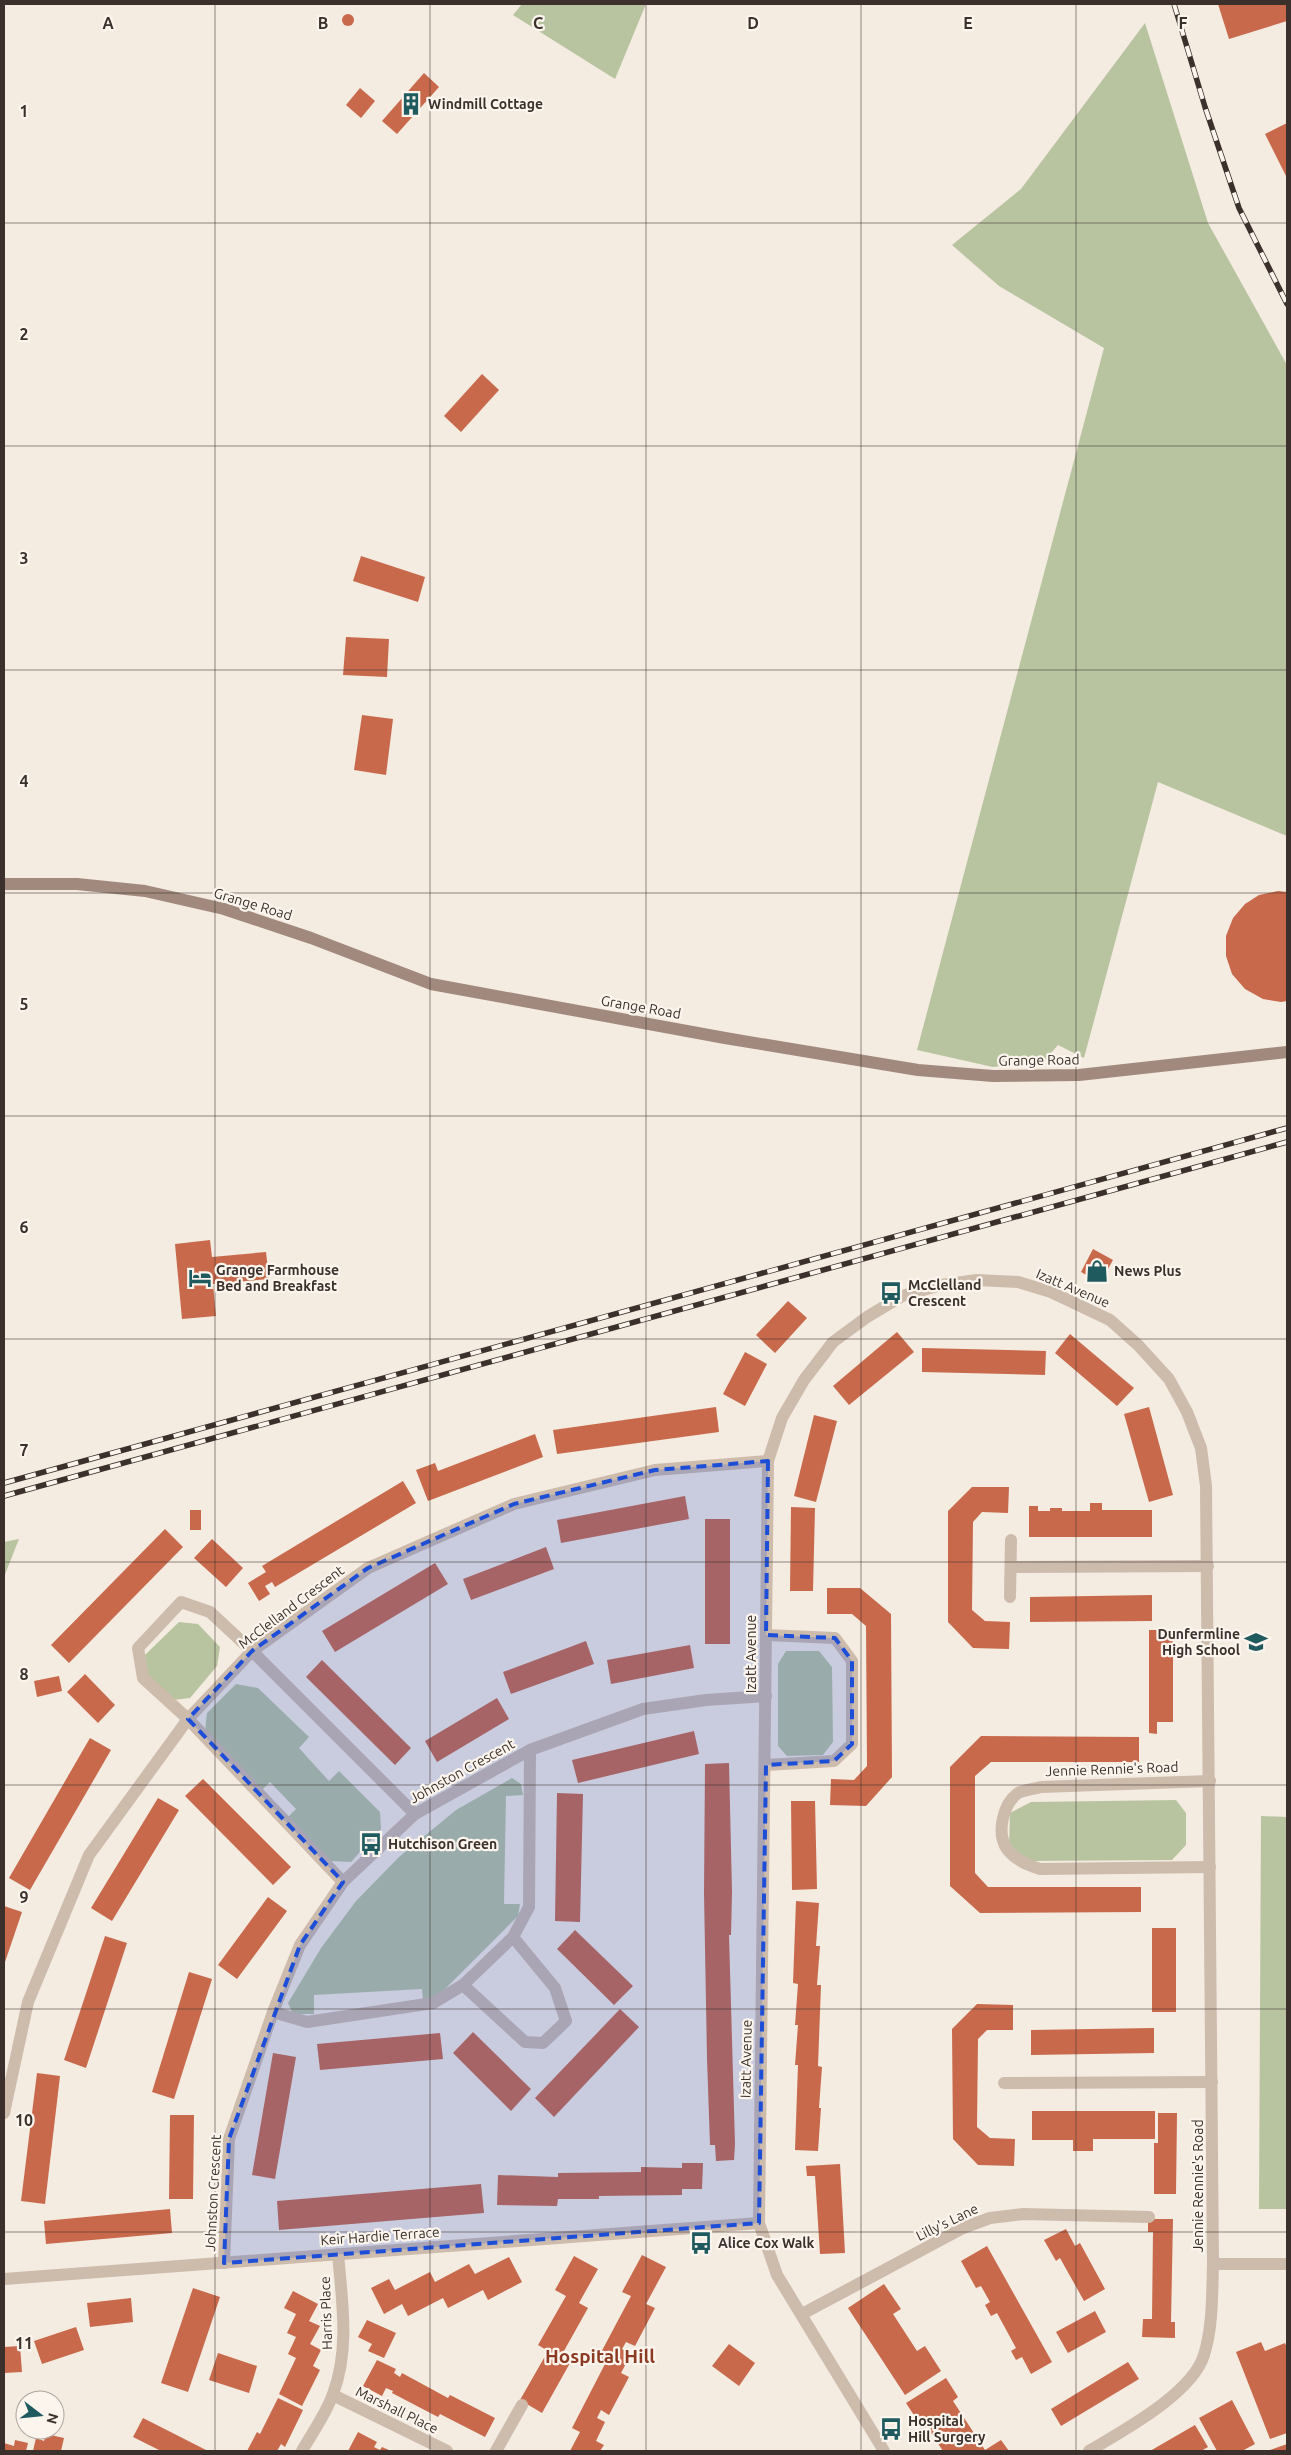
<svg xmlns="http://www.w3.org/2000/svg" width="1291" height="2455" viewBox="0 0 1291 2455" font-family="Ubuntu,sans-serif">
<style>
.green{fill:#b8c4a0}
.building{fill:#c8694b}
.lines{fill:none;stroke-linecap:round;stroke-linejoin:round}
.street{stroke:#cdbbac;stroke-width:12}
.secondary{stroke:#a18a7d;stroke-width:12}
.rail-casing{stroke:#3b302b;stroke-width:5.5}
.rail{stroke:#fbf5ee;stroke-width:4;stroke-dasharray:11;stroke-linecap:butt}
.marked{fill:#1d4ed8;fill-opacity:0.2;stroke:#1d4ed8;stroke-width:4;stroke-dasharray:10 6;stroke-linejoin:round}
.grid{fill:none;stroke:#3b302b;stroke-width:1;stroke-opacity:0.55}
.labels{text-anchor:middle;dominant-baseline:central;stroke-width:4.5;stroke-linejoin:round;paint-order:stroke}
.poi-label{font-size:14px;font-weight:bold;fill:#3b302b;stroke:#fbf5ee;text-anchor:start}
.street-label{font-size:14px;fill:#3b302b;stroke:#fbf5ee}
.district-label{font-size:19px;font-weight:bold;fill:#8c3b22;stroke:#fbf5ee}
.grid-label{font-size:16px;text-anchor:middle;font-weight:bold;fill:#3b302b;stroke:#fbf5ee;stroke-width:4.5;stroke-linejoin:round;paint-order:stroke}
</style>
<rect width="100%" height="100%" fill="#f4ebe1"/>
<!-- green -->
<g class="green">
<path d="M522,4H646L615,79L513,15Z"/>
<path d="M1145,23L1208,223L1287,365V836L1158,782L1084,1058L1058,1045L1044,1061L993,1067L917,1050L1104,348L999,286L952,245L1021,189Z"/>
<path d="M19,1539L4,1577V1542Z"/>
<path d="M179,1622L198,1624L220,1647L217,1666L190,1698L173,1700L148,1676L145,1655Z"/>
<path d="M786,1651H819L832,1667L833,1742L823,1755L787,1756L778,1746V1664Z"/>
<path d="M236,1684L258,1688L309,1737L299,1748L329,1781L339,1771L380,1812L381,1829L351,1862L330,1861L288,1817L296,1809L270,1782L262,1790L205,1731L207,1713Z"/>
<path d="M512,1778L521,1784L523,1795L506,1796L504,1904H520L518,1916L435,1999L423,2000L422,1989L314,1995V2014H293L288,2003L321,1948L356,1901L399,1857L456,1810Z"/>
<path d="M1176,1800L1186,1813V1845L1172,1860L1028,1861L1009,1845L1010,1813L1031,1802Z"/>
<path d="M1261,1816L1287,1817V2209H1259Z"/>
</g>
<!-- building -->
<g class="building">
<path d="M1218,4H1287V21L1229,39Z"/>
<circle cx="348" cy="20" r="6"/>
<path d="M424,73L439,87L397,134L382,121Z"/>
<path d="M360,88L375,101L361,118L346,105Z"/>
<path d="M1287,123V178L1265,134Z"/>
<path d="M482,374L499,390L461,432L444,416Z"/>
<path d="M361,556L425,577L418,602L353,581Z"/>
<path d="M346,637L389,639L387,677L343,675Z"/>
<path d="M362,715L393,719L386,775L354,770Z"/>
<path d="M1278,891L1287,892V1001L1281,1002L1263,999L1245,989L1232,974L1226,956V936L1233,918L1245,904L1259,895Z"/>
<path d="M210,1240L212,1257L266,1252L269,1279L213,1284L216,1316L182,1319L175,1244Z"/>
<path d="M1093,1249L1113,1260L1100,1283L1081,1272Z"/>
<path d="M788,1301L807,1318L775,1353L756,1335Z"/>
<path d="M897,1332L914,1352L849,1405L833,1386Z"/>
<path d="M1070,1334L1134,1388L1117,1406L1055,1353Z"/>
<path d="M922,1348L1046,1351L1045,1375L922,1372Z"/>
<path d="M745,1352L767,1364L745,1406L723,1394Z"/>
<path d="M716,1407L719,1432L557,1454L553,1430Z"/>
<path d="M1149,1407L1173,1495L1149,1502L1124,1414Z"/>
<path d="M814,1415L837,1421L816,1502L794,1496Z"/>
<path d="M535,1434L543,1457L428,1501L416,1470L435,1463L438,1471Z"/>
<path d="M403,1481L416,1503L275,1587L272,1582L265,1586L270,1594L259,1601L248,1583L266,1572L262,1566Z"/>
<path d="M972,1487H1009L1008,1513L982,1512L973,1522L972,1610L985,1621L1010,1622L1009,1649L973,1648L948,1622V1511Z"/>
<path d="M685,1496L689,1519L561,1543L557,1520Z"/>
<path d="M1090,1503H1102V1510H1152V1537H1029V1506H1038V1511H1050V1508H1062V1511H1090Z"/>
<path d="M791,1507L815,1508L813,1591H790Z"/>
<rect x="190" y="1510" width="11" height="20"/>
<rect x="705" y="1519" width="25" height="125"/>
<path d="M165,1529L183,1547L69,1663L51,1645Z"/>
<path d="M212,1539L243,1568L226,1587L194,1558Z"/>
<path d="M546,1547L554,1569L471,1600L463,1579Z"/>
<path d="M435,1563L448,1584L335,1652L322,1631Z"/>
<path d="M827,1588H860L891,1614L892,1777L866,1806L830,1805L831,1779L854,1780L867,1766L866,1626L852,1614H827Z"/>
<path d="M1152,1595V1621L1030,1622V1597Z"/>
<path d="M1149,1630H1173V1722H1157V1734L1149,1733Z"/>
<path d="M586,1641L594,1664L511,1694L503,1672Z"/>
<path d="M690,1645L694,1668L611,1684L607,1660Z"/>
<path d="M322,1660L411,1748L395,1765L306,1677Z"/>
<path d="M85,1674L115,1705L98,1723L67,1692Z"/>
<path d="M59,1676L62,1691L37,1697L34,1681Z"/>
<path d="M497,1698L509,1719L437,1762L425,1741Z"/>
<path d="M694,1731L699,1754L578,1783L572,1760Z"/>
<path d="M981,1736L1139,1737V1762H991L975,1776V1873L988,1887H1141V1912L980,1913L950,1886V1767Z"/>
<path d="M90,1738L111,1750L30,1890L9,1878Z"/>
<path d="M729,1763L732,1892L731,1935H729L735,2144L734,2160L716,2161L715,2145H710L707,2058L704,1893L705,1764Z"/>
<path d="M203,1779L291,1867L273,1885L185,1796Z"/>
<path d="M557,1793L583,1794L580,1922L555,1921Z"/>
<path d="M158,1798L179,1810L112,1921L91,1908Z"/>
<path d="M791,1801H815L817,1889L792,1890Z"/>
<path d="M268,1897L287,1911L237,1979L218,1965Z"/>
<path d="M796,1901L819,1903L816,1946H820L817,1985H821L818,2066L822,2067L819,2108H821L818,2151L795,2150L798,2065H795L798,2025H795L798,1984L793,1983Z"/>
<path d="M4,1906L22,1912L4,1965Z"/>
<rect x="1152" y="1928" width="24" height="84"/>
<path d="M575,1930L633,1986L614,2005L557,1949Z"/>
<path d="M105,1936L127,1943L86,2068L64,2060Z"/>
<path d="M189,1972L212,1979L174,2099L152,2092Z"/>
<path d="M977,2004L1013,2005V2030H987L978,2039L977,2127L990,2138L1015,2139L1014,2166L978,2165L953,2139L952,2029Z"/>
<path d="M620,2009L639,2027L554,2117L535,2098Z"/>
<path d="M1154,2028V2053L1031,2055V2030Z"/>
<path d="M473,2032L531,2089L511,2111L453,2053Z"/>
<path d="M440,2033L443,2059L320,2070L317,2044Z"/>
<path d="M273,2053L296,2057L275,2179L252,2175Z"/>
<path d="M37,2073L60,2076L45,2204L21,2201Z"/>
<path d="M1032,2111H1155V2139H1093V2151H1073V2140H1032Z"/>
<path d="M1158,2113H1177L1176,2194H1154V2143H1158Z"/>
<path d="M170,2115H194L193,2199H169Z"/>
<path d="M682,2163H703L702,2189H682V2195L599,2196V2199H558L557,2206L497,2205L498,2175L558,2177V2173L641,2172V2167L682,2168Z"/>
<path d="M840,2164L845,2253L820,2254L815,2176H807L806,2166Z"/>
<path d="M481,2184L484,2213L279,2230L277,2201Z"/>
<path d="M170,2209L172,2233L46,2244L44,2221Z"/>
<path d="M1148,2219H1173L1171,2322H1175V2338L1142,2337L1143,2319H1152L1153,2232H1148Z"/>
<path d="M1066,2229L1075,2246L1080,2243L1105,2289L1084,2301L1060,2258L1056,2261L1044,2240Z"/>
<path d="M987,2246L1052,2362L1031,2374L1022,2357L1016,2360L1011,2351L1016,2348L997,2313L991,2316L985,2305L990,2302L981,2286L976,2288L961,2261Z"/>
<path d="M642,2255L666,2267L646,2304L655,2308L635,2346L626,2342L622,2349L631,2354L621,2373L629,2377L609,2415L601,2410L597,2418L605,2422L596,2441L604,2445L600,2451H570L580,2432L572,2428L605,2364L597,2360L631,2296L622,2292Z"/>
<path d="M574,2256L598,2269L579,2303L588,2308L560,2358L570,2363L542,2413L520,2400L548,2351L538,2345L566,2296L555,2290Z"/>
<path d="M509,2257L522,2282L488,2300L483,2290L448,2308L443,2298L408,2316L402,2304L384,2314L371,2288L389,2279L395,2290L430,2272L435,2282L469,2264L475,2274Z"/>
<path d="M884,2284L901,2309L893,2314L917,2351L925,2346L941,2371L905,2395L848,2308Z"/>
<path d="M193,2288L220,2297L188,2392L161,2383Z"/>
<path d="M293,2291L318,2304L309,2321L320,2326L310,2344L321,2350L313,2366L320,2370L302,2406L279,2394L296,2358L288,2354L296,2337L287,2333L296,2314L284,2308Z"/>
<path d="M131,2298L133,2322L90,2327L87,2303Z"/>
<path d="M1095,2311L1106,2332L1068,2353L1056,2332Z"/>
<path d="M367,2320L396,2333L384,2358L368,2351L372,2344L358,2337Z"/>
<path d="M76,2327L84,2350L42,2364L34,2341Z"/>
<path d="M1261,2342L1265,2351L1285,2343L1287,2348V2433L1270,2439L1236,2352Z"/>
<path d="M729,2344L755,2363L739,2386L712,2366Z"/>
<path d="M20,2346L22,2372L4,2373V2347Z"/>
<path d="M218,2353L257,2366L249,2393L209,2380Z"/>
<path d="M377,2360L396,2369L394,2373L400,2377L402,2373L448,2398L450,2395L495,2418L485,2437L440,2414L438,2417L392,2393L393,2391L386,2388L382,2396L363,2386Z"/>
<path d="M1128,2362L1139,2379L1061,2426L1051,2409Z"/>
<path d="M946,2378L958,2397L953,2401L985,2450L1001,2440L1009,2451H943L927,2427L923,2429L906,2403Z"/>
<path d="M278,2398L303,2410L285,2447L281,2444L277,2451H247L257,2432L260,2434Z"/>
<path d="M1232,2400L1255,2444L1242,2451H1217L1199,2418Z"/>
<path d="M143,2418L208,2451H161L133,2437Z"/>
<path d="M1195,2425L1208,2447L1201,2451H1150Z"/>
<path d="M358,2432L377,2442L374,2447L380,2450L382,2447L391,2451H348Z"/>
<path d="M46,2434L64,2438L61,2451H33L36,2438L44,2441Z"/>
<path d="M15,2440L28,2443L26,2451H4V2443L14,2446Z"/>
<path d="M1287,2444V2451H1267Z"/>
</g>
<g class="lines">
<!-- street -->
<g class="street">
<path d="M1011,1567L1208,1566"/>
<path d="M1010,1597L1011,1540"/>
<path d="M766,1765L834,1761L852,1744V1661L835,1638L766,1635"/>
<path d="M1210,1781L1041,1787C1034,1789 1024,1790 1018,1793C1003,1804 996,1833 1007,1849C1015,1860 1028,1865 1040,1869L1210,1867"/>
<path d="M343,1882L188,1719L143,1678L138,1648L181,1602L210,1612L252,1651L415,1814"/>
<path d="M463,1985L525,2042L543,2043L566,2021L555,1988L513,1937"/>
<path d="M273,2012L307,2022L433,2003L463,1985L513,1937L529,1907L530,1750"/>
<path d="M1004,2083L1212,2082"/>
<path d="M4,2113L28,2002L89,1855L188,1719L252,1651L368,1568L514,1504L655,1470L768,1461"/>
<path d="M224,2263L229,2139L273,2012L300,1945L343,1882L415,1814L530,1750L643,1709L706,1700L766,1696"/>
<path d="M1213,2264H1287"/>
<path d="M4,2279L759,2223"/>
<path d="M802,2314L963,2228L990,2218L1023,2214L1149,2217"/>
<path d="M333,2395L447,2451"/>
<path d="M302,2451C312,2433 326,2414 333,2394C350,2349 342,2301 338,2254"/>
<path d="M496,2451L522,2405"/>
<path d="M884,2451L777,2275L759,2223L768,1461L782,1418L804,1380L833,1342L867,1317L902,1296L941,1285L977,1280L1018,1282L1051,1292L1110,1320L1138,1345L1169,1379L1187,1412L1201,1448L1206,1486L1213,2264C1212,2294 1213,2326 1204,2355C1192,2394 1122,2431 1089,2451"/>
</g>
<!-- secondary -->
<path class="secondary" d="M4,884H77L145,891L224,909L311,938L431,984L725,1038L918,1070L993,1076L1079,1075L1287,1052"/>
<defs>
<g id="rail">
<path d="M1174,4L1205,107L1239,208L1287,304"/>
<path d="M4,1483L1287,1128"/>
<path d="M4,1496L1287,1142"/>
</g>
</defs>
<!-- rail casing -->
<use href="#rail" class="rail-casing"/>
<!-- rail -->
<use href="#rail" class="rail"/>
</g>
<!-- marked area -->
<path class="marked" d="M768,1461L766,1635L835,1638L852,1661V1744L834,1761L766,1765L759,2223L224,2263L229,2139L300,1945L343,1882L188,1719L252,1651L368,1568L514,1504L655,1470Z"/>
<!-- grid -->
<path class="grid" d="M215,4V2451M430,4V2451M646,4V2451M861,4V2451M1076,4V2451M4,223H1287M4,446H1287M4,670H1287M4,893H1287M4,1116H1287M4,1339H1287M4,1562H1287M4,1785H1287M4,2009H1287M4,2232H1287"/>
<!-- icons -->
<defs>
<symbol id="building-bare" viewBox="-9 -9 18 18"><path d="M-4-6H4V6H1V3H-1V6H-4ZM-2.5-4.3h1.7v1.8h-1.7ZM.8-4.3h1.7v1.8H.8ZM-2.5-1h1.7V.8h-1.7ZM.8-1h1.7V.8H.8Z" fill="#1f5a5e" stroke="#fbf5ee" stroke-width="2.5" paint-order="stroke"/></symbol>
<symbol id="shop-bare" viewBox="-9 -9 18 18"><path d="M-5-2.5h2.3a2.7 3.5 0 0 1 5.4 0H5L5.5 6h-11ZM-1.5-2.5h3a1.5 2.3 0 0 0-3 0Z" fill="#1f5a5e" stroke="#fbf5ee" stroke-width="2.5" paint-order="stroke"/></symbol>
<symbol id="hotel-bare" viewBox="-9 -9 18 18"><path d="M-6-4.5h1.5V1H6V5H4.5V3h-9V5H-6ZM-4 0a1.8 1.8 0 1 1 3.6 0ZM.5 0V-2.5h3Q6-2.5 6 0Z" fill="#1f5a5e" stroke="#fbf5ee" stroke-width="2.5" paint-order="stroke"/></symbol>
<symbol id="bus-bare" viewBox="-9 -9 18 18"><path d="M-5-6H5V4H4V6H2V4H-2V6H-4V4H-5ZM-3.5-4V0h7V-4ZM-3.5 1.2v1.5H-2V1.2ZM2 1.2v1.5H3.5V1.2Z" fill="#1f5a5e" stroke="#fbf5ee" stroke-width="2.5" paint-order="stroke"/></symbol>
<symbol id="school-bare" viewBox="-9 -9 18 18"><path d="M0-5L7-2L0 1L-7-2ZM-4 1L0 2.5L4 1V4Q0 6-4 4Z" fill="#1f5a5e" stroke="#fbf5ee" stroke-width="2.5" paint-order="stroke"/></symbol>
</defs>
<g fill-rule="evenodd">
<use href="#building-bare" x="395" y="88" width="32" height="32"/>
<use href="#shop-bare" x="1081" y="1255" width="32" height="32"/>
<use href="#hotel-bare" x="184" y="1262" width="32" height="32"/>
<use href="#bus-bare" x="875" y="1277" width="32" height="32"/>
<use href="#school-bare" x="1240" y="1626" width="32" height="32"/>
<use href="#bus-bare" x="355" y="1828" width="32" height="32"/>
<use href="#bus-bare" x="685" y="2227" width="32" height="32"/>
<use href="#bus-bare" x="875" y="2413" width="32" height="32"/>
</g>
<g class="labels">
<!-- poi labels -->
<g class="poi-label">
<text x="428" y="104">Windmill Cottage</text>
<text x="216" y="1270">Grange Farmhouse<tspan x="216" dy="16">Bed and Breakfast</tspan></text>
<text x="1114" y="1271">News Plus</text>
<text x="908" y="1285">McClelland<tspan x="908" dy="16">Crescent</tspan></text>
<text x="1240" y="1634" text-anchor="end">Dunfermline<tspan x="1240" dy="16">High School</tspan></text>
<text x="388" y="1844">Hutchison Green</text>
<text x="718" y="2243">Alice Cox Walk</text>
<text x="908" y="2421">Hospital<tspan x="908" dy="16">Hill Surgery</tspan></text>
</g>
<!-- street labels -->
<g class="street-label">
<text transform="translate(253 904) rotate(17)">Grange Road</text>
<text transform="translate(641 1007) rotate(10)">Grange Road</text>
<text transform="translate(1039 1060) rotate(-1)">Grange Road</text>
<text transform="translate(1073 1288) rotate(23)">Izatt Avenue</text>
<text transform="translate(291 1607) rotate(-37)">McClelland Crescent</text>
<text transform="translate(751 1654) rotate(-90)">Izatt Avenue</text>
<text transform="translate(1112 1769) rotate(-2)">Jennie Rennie's Road</text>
<text transform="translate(462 1771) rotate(-29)">Johnston Crescent</text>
<text transform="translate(746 2059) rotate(-89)">Izatt Avenue</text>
<text transform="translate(1198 2186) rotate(-90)">Jennie Rennie's Road</text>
<text transform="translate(213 2193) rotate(-87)">Johnston Crescent</text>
<text transform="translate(947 2222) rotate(-26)">Lilly's Lane</text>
<text transform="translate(380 2236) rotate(-4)">Keir Hardie Terrace</text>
<text transform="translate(326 2313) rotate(-92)">Harris Place</text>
<text transform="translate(397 2410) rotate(26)">Marshall Place</text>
</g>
<!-- district labels -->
<g class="district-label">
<text x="600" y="2356">Hospital Hill</text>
</g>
</g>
<g class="grid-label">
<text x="108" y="29">A</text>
<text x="323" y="29">B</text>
<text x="538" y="29">C</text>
<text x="753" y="29">D</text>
<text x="968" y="29">E</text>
<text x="1183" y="29">F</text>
<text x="24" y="117">1</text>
<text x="24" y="340">2</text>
<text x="24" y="564">3</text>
<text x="24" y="787">4</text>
<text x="24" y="1010">5</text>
<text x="24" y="1233">6</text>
<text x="24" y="1456">7</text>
<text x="24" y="1680">8</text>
<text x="24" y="1903">9</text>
<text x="24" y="2126">10</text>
<text x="24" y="2349">11</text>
</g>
<!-- border -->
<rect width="1291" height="2455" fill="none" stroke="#3b302b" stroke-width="10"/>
<!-- north arrow -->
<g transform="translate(40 2415) rotate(106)"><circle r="24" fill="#fbf5ee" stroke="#aea6a0"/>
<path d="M0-4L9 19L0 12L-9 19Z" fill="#1f5a5e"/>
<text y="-8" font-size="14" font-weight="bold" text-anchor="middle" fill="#3b302b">N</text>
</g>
</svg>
